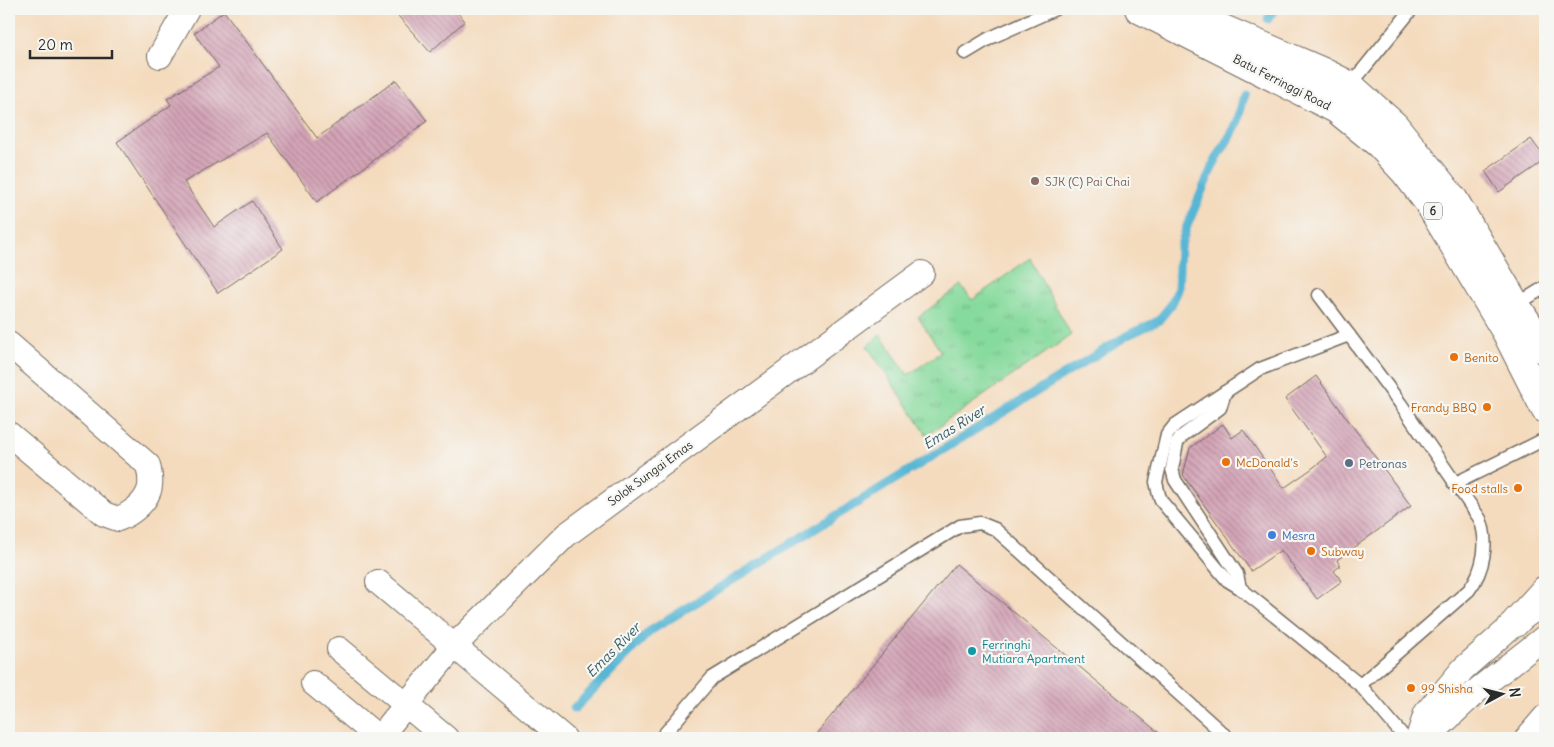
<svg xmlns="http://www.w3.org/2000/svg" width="1554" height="747" viewBox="0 0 1554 747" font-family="Delius,sans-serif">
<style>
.park{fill:url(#park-tufts);stroke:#588264}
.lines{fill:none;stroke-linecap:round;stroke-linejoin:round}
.stream{stroke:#56b6d4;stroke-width:9}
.building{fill:url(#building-back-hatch)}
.service-casing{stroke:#71695e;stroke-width:15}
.minor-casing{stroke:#71695e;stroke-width:26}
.primary-casing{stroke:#71695e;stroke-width:30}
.service{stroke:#fff;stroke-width:12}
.minor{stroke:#fff;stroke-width:24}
.primary{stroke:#fff;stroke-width:28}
.education-dot{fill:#8d6e63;stroke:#f6f6f2;stroke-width:2}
.food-dot{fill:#e8710a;stroke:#f6f6f2;stroke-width:2}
.service-dot{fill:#5c6f8a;stroke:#f6f6f2;stroke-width:2}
.shop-dot{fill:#3f7fe0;stroke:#f6f6f2;stroke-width:2}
.culture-dot{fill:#0f9aa8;stroke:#f6f6f2;stroke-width:2}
.labels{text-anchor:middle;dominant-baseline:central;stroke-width:4.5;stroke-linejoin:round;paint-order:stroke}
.shield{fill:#f6f6f2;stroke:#686867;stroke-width:1}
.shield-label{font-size:11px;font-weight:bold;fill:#2b2b2b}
.street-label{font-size:12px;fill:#2b2b2b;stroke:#f6f6f2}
.education-label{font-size:12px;fill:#785e54;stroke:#f6f6f2;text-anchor:start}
.food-label{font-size:12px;fill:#c56008;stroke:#f6f6f2;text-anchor:start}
.service-label{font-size:12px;fill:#4e5e75;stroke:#f6f6f2;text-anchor:start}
.shop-label{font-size:12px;fill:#366cbe;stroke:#f6f6f2;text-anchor:start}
.culture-label{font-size:12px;fill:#0d838f;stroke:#f6f6f2;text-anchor:start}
.water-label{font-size:14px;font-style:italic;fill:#3a5c66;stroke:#f6f6f2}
</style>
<defs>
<pattern id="park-tufts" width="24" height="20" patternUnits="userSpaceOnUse" patternTransform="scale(1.25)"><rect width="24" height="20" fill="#86da9c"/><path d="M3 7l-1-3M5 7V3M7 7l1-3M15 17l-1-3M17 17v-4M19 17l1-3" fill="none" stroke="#74bb87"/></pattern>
<pattern id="building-back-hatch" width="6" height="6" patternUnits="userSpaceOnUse" patternTransform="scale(1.25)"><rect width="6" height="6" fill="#d4a4b7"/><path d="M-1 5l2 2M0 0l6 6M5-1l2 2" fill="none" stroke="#ac8695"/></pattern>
</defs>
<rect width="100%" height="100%" fill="#f6f6f2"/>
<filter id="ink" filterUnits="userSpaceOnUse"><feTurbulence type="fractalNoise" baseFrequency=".02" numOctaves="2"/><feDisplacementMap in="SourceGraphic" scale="10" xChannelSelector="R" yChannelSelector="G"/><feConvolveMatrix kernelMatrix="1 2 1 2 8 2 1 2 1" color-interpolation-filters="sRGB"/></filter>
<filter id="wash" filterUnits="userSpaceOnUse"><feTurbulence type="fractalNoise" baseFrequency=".0096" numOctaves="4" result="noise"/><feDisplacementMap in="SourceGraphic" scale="20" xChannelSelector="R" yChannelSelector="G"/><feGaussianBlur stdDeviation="1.12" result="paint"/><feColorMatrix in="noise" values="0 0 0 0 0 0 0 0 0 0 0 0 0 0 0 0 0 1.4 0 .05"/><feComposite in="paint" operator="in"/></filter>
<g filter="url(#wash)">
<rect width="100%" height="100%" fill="#f4dbbe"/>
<!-- park -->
<path class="park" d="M1030,258L1071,335L927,435L867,346L880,335L908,375L941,352L918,317L961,286L972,300Z"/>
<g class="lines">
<!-- stream -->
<g class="stream">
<path d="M1268,19L1274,9"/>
<path d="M574,709L650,631L1128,335L1158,321L1171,305L1178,290L1180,248L1187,226L1213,165L1237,124L1244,95"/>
</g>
</g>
<g id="blocks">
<!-- building -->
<g class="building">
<path d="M392,9H454L465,21L430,52Z"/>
<path d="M224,11L317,138L396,80L427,121L317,202L267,133L184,182L214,227L252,201L283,249L218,293L117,142L171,105L167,99L219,67L194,33Z"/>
<path d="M1531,139L1545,158V160L1499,192L1485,171Z"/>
<path d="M1316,376L1411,506L1337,560L1340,566L1334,571L1342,581L1317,599L1281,550L1251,571L1183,475L1190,448L1223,424L1232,438L1243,430L1284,488L1310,470L1327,457L1285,399Z"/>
<path d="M956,564L1165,738H813Z"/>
</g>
</g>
</g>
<g filter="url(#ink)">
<use href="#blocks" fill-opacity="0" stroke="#71695e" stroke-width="1"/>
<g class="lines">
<defs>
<g id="service">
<path d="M965,53L990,38L1055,9"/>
<path d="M1348,88L1412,9"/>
<path d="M1319,295L1400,403L1480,519C1489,542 1484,570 1469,590L1360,685"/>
<path d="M1515,308L1516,305L1545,287"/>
<path d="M1349,335L1260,369L1175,425L1167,435L1156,482L1159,495L1162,502L1227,580L1240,588L1360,685L1405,738"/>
<path d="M1225,392L1220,408L1182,436L1177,443L1172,469L1175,480L1237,574L1240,588"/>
<path d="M1454,484L1545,439"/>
<path d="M661,738L712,678L960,526L980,523L995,529L1228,738"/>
</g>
<g id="minor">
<path d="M160,56L187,9"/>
<path d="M9,344L148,465C150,474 152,485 148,493C143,505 129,515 118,519L104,514L9,434"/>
<path d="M378,582L564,738"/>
<path d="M339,649L446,738"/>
<path d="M313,683L379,738"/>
<path d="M379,738L455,645L566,535L922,273"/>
<path d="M1418,738L1426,713L1463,669L1515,623L1531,612"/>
<path d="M1427,738L1480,688L1545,637"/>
<path d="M1527,738L1545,717"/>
</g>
<g id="primary">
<path d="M1139,9L1336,109L1379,144L1405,172L1428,202L1506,332L1545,409"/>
<path d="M1177,9L1321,71L1349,85L1395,126L1454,200L1516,305L1545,350"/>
<path d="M1515,623L1545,590"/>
</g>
</defs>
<!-- service casing -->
<use href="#service" class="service-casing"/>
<!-- minor casing -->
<use href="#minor" class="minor-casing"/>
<!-- primary casing -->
<use href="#primary" class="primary-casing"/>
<!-- service -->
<use href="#service" class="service"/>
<!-- minor -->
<use href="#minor" class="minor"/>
<!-- primary -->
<use href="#primary" class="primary"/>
</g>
</g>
<!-- markers -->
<circle class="education-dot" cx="1035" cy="181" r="5"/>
<g class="food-dot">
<circle cx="1454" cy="357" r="5"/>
<circle cx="1487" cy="407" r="5"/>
<circle cx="1226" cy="462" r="5"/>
<circle cx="1518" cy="488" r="5"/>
<circle cx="1311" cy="551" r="5"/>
<circle cx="1411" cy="688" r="5"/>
</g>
<circle class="service-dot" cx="1349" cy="463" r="5"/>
<circle class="shop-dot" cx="1272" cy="535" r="5"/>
<circle class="culture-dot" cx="972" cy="651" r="5"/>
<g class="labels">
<!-- shield labels -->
<rect class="shield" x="1424" y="202.5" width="18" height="17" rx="4"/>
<g class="shield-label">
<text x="1433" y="211">6</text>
</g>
<!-- street labels -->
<g class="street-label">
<text transform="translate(1282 82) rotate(27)">Batu Ferringgi Road</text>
<text transform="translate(650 473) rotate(-36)">Solok Sungai Emas</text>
</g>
<!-- education labels -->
<g class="education-label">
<text x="1045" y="181">SJK (C) Pai Chai</text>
</g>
<!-- food labels -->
<g class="food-label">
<text x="1464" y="357">Benito</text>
<text x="1477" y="407" text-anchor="end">Frandy BBQ</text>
<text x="1236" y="462">McDonald's</text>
<text x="1508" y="488" text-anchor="end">Food stalls</text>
<text x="1321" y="551">Subway</text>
<text x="1421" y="688">99 Shisha</text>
</g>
<!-- service labels -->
<g class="service-label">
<text x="1359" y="463">Petronas</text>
</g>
<!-- shop labels -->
<g class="shop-label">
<text x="1282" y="535">Mesra</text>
</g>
<!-- culture labels -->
<g class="culture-label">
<text x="982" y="644">Ferringhi<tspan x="982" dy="14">Mutiara Apartment</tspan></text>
</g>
<!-- water labels -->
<g class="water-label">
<text transform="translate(954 427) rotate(-32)">Emas River</text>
<text transform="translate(613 650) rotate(-45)">Emas River</text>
</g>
</g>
<!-- margin -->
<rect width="1554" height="747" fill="none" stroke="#f6f6f2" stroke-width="30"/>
<!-- north arrow -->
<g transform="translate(1502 694) rotate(83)" stroke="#f6f6f2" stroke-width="4" paint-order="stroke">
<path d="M0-4L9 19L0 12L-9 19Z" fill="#2b2b2b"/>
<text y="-8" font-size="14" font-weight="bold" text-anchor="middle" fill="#2b2b2b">N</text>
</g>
<!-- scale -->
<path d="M30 50v8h82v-8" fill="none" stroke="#2b2b2b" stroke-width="2.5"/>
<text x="38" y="50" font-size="15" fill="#2b2b2b" stroke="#f6f6f2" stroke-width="4" paint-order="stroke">20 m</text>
</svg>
